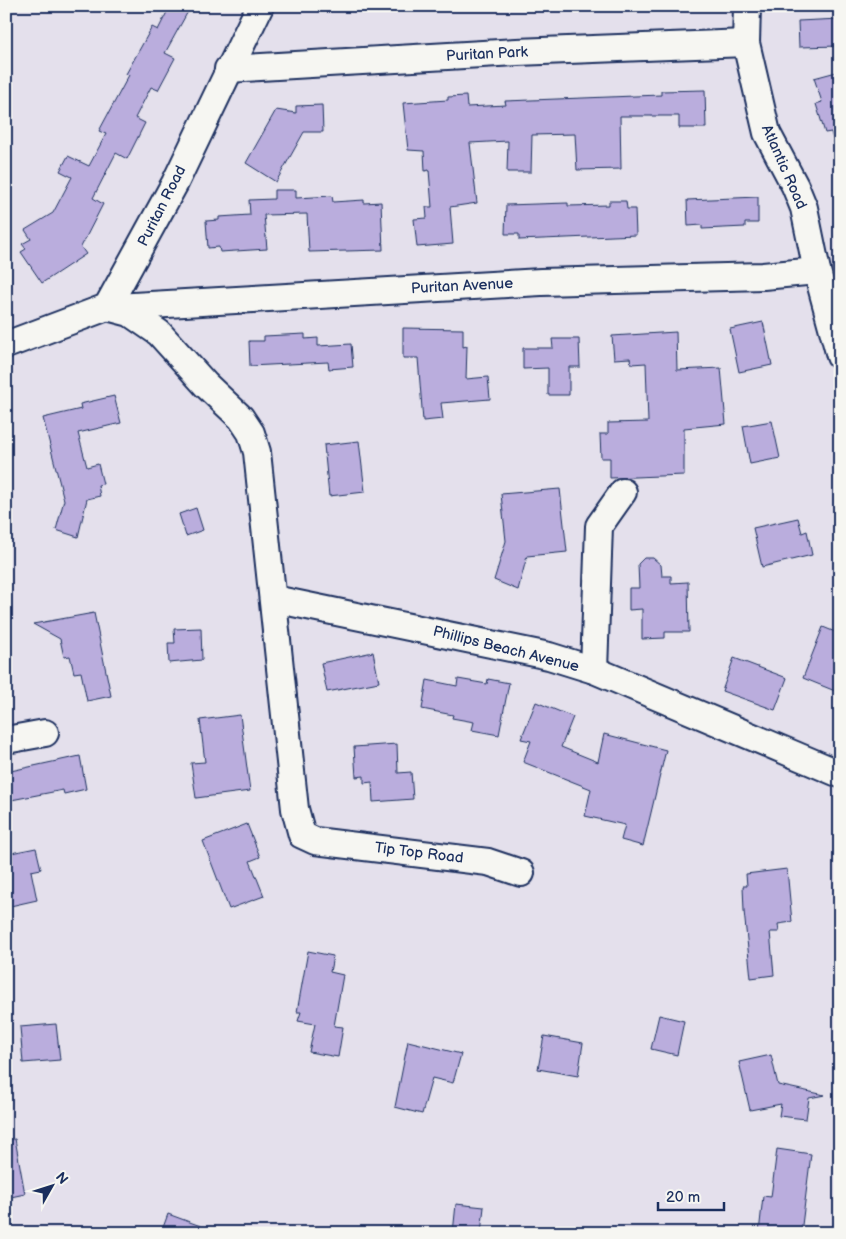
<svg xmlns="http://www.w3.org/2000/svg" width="846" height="1239" viewBox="0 0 846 1239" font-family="'Balsamiq Sans',sans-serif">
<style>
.building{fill:#baaddd;stroke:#1b2f5e}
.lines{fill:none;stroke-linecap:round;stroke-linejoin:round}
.minor-casing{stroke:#1b2f5e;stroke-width:30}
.minor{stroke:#f6f6f2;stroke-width:26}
.labels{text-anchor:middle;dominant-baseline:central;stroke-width:5;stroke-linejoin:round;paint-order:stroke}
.street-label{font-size:15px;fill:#1b2f5e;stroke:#f6f6f2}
</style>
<rect width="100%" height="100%" fill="#e4e0ec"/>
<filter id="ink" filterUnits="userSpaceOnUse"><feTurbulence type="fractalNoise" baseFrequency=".02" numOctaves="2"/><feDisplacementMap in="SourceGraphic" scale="10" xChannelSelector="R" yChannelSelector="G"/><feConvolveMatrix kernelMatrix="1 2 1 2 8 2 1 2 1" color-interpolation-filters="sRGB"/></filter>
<g filter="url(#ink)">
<!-- building -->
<g class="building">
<path d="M170,6H191L165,53L175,58L158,90L151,87L135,118L145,123L127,159L116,153L93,198L103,204L81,247L86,254L42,283L21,252L26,249L22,244L31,239L25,230L53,213L72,177L60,171L68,156L89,166L106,134L99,131L129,75L126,74L152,27L158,30Z"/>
<path d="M840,19V46L799,47L798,21Z"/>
<path d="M840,71V146L835,147L831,132L825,133L816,104L822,102L814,78Z"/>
<path d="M705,90L706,128H679V116H620L621,169L577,170L575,134L532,135L531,172H507L508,141L470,143L477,203L450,207L453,244L417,247L414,219L427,218L426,207H432L429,170L425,171L424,151L408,150L403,103L448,100V97L466,96L467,107L506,105L505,101L661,95V91Z"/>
<path d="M322,105L323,132H304L276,182L246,163L276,110L296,113V106Z"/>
<path d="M274,190H296V198L332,196L333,202L364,200V203L381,202L383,250L309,252L307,214L264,215L267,249L220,252L219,247L208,248L206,221L219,220V217L250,215L249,200L274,199Z"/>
<path d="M758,197V223H745V227L702,229V225L688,226L687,200Z"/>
<path d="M609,201H626L627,209H635L636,235L519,240V234H505L506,205L568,203V206L609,205Z"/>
<path d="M763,322L772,365L739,372L730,329Z"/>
<path d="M403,328L463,329V347L467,346L466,379L488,377L490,399L441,403L443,419L423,421L418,358H403Z"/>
<path d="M676,332L677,370L721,368L726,424L684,428V475L610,478V458H601L600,434H608V423L648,422L646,363L631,364L630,358L614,359L612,336Z"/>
<path d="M305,334V339L318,338V346L351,344L353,367L329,369L328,362L250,366L249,341H264V336Z"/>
<path d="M552,339H579L580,367H569V395H548V368L523,369V348H553Z"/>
<path d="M114,396L121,423L78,433L87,467L98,464L103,484L98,485L100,496L87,499L78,537L56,530L64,500L43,418L81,409L80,404Z"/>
<path d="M772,421L780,458L750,464L743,426Z"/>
<path d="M359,441L365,492L329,496L324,445Z"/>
<path d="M560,489L567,552L527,556L518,590L494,580L506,541L501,494Z"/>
<path d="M196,508L203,530L186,536L179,514Z"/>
<path d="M798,518L802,533L807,531L812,555L762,567L753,528Z"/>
<path d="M644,558H653L661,565L662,576H671V583L688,582L689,632H665V638L642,639V609L629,610V588H639L638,564Z"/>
<path d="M94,613L111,696L87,701L81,672L74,673L70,656L64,657L60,639L33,624Z"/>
<path d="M823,627L840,634V693L803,678Z"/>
<path d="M201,628L202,660L169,663L168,643H175L174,629Z"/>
<path d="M373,652L379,682L327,692L321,663Z"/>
<path d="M734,658L787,678L775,710L722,691Z"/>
<path d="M458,679L487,684L488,679L509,683L499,735L472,730L474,722L452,718L453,715L422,709L427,680L457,686Z"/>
<path d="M536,702L573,717L561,747L598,762L604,734L666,750L643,846L621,840L625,825L585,816L591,789L523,762L531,741L521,739Z"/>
<path d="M240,715L250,791L196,798L191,763L205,762L200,720Z"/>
<path d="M397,744L398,773L411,772L413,799L373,802L372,782L364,783V776L356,777L354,747Z"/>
<path d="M80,756L86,789L64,794L63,790L6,801V772Z"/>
<path d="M247,824L260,857L250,861L264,896L229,909L203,841Z"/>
<path d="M36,848L41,869L31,871L37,900L6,907V854Z"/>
<path d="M787,869L792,922L778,924L779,932H770L774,975L751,978L744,911L743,886H747L746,874Z"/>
<path d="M308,951L333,956L330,972L343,975L334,1026L343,1027L338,1057L309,1052L315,1024L298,1021L301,1012H297Z"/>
<path d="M659,1015L684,1021L677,1055L651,1049Z"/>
<path d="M56,1024L60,1060L23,1063L20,1027Z"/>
<path d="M544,1036L583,1043L578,1076L538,1069Z"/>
<path d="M408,1041L461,1054L453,1083L432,1078L422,1114L395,1107Z"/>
<path d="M771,1055L778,1085L825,1095L809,1098L806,1119L779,1116L781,1104L750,1110L739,1062Z"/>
<path d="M15,1139L25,1194L6,1198V1140Z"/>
<path d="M777,1149L811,1154L801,1233H759L763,1196L771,1197Z"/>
<path d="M456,1204L484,1207L481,1233H453Z"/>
<path d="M168,1214L214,1231V1233H161Z"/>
</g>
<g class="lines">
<defs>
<g id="minor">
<path d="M747,6L746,43L767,133L795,186L804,208L817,271L840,356"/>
<path d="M228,69L517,52L746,43"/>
<path d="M107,307L130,313L159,333L206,385L241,418L251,433L257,452L295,809L302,835L315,841L488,862L521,873"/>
<path d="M116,307L541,282L763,276L817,271"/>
<path d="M6,345L107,307L175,183L260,6"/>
<path d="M274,599L549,656L594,670L840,774"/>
<path d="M594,670L599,526L623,492"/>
<path d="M6,740L45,733"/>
</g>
</defs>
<!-- minor casing -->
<use href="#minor" class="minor-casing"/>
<!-- minor -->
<use href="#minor" class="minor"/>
</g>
</g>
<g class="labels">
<!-- street labels -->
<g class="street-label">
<text transform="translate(487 54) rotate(-3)">Puritan Park</text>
<text transform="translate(784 167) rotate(66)">Atlantic Road</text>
<text transform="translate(162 206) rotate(-63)">Puritan Road</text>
<text transform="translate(462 286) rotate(-3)">Puritan Avenue</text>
<text transform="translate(506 649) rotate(14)">Phillips Beach Avenue</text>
<text transform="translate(419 853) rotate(7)">Tip Top Road</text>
</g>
</g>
<!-- margin -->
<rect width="846" height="1239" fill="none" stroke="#f6f6f2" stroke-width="25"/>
<rect x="12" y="12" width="821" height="1214" fill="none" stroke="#1b2f5e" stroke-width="2" filter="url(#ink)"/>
<!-- north arrow -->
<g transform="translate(52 1186) rotate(51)" stroke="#f6f6f2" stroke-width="4" paint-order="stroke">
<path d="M0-4L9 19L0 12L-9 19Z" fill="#1b2f5e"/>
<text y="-8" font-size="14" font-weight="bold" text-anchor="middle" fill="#1b2f5e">N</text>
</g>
<!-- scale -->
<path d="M658 1202v8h66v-8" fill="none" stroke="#1b2f5e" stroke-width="2.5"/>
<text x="666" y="1202" font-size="15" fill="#1b2f5e" stroke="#f6f6f2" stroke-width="4" paint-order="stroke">20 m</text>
</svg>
